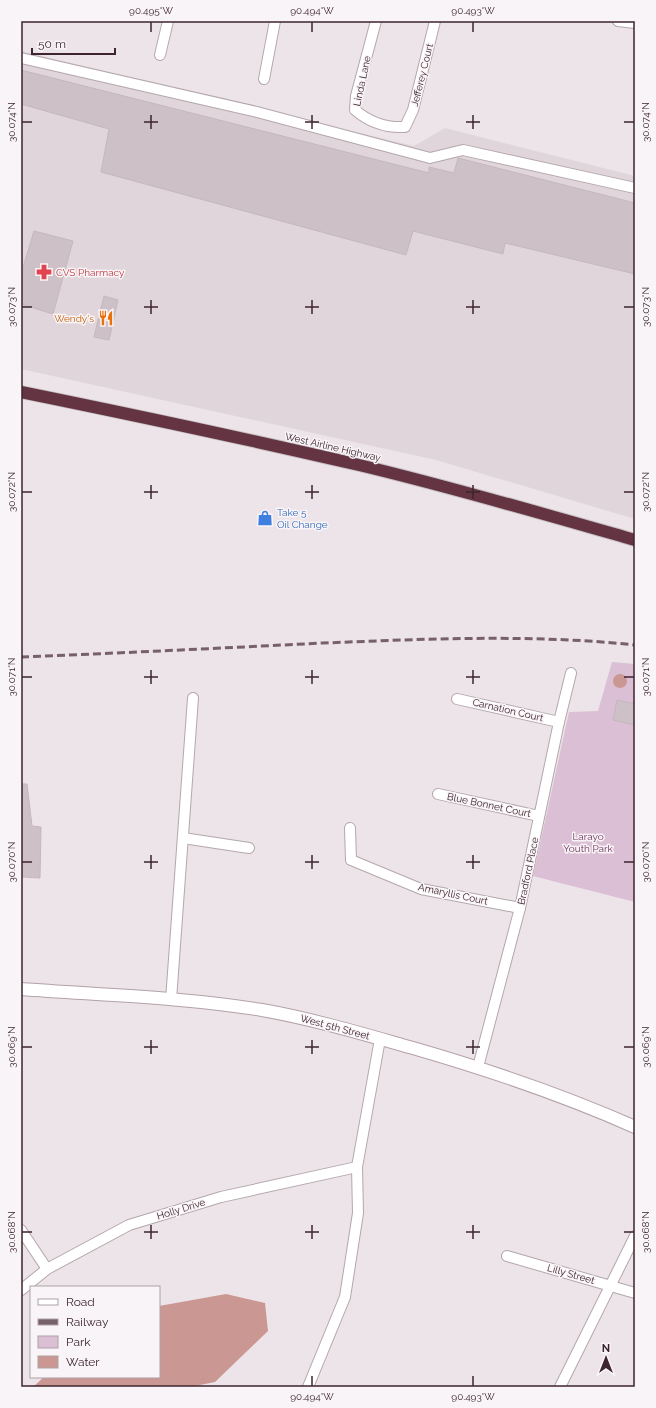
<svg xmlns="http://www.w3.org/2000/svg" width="656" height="1408" viewBox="0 0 656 1408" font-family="Raleway,sans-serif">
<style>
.built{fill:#e0d5da}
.green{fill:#dbbfd5}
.water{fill:#cb9792}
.building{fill:#cdc1c7;stroke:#c5b7be}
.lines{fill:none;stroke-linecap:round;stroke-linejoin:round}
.street-casing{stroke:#b4a7ac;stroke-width:12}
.secondary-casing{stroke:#b4a1a8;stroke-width:14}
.highway-casing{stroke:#c8c2c4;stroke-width:14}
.street{stroke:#fff;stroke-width:10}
.secondary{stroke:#fff;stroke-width:12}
.highway{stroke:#653442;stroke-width:12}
.rail{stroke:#776068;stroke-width:3;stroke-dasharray:8 4;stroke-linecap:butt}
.ticks{fill:none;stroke:#3c252d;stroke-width:1.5}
.labels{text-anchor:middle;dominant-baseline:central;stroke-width:3;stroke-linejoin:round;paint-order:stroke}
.street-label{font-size:10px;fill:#3c252d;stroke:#f9f4f7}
.health-label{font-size:10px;fill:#be3a42;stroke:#f9f4f7;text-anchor:start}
.food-label{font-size:10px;fill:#c56008;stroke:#f9f4f7;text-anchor:end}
.shop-label{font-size:10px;fill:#366cbe;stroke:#f9f4f7;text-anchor:start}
.park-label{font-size:10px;fill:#6f335c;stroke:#f9f4f7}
.neatline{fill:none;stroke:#3c252d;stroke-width:1.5}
.ticks-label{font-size:10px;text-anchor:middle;fill:#3c252d}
</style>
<rect width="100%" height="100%" fill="#ece4e8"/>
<!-- built -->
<path class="built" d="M21,51L414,146L445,128L635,176V519L436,460L21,369Z"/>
<!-- green -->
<path class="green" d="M612,662L635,664V902L533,876L569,712L598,711Z"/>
<!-- water -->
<g class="water">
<circle cx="620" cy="681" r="7"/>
<path d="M226,1294L265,1303L268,1331L215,1382L190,1387H33L44,1377H159V1306Z"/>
</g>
<!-- building -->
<g class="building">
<path d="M21,70L429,173V167L454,173L458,158L635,203V274L505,243L503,254L413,231L406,255L101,172L109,129L21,104Z"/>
<path d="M34,231L73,241L53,314L21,304V274Z"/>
<path d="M104,296L118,300L109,340L94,337Z"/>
<path d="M617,700L635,704V725L613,720Z"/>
<path d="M21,784H27L32,826L41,827L40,878L21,877Z"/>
</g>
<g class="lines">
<defs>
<g id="street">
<path d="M376,21L356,96L355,110C369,122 387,128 405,127L413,110L435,21"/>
<path d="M618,21L635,23"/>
<path d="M160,55L168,21"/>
<path d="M21,58L257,112L430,158L463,150L635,188"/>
<path d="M264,79L275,21"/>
<path d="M457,699L559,722"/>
<path d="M438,794L539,816"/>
<path d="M350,828L351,860L421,889L520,908"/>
<path d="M183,838L249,848"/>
<path d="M171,1000L193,698"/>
<path d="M478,1067L520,908L559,722L571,673"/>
<path d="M21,1230L47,1269"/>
<path d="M507,1256L635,1293"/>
<path d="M21,1290L47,1269L129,1225L221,1197L357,1167"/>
<path d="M308,1387L345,1297L358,1213L357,1167L380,1039"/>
<path d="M560,1387L635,1236"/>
</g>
<path id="secondary" d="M21,989C101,995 183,997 262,1010C313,1019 363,1034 413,1048C489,1070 563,1095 635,1127"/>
<path id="highway" d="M21,392C134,415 247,439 359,465C452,487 543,514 635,540"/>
</defs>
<!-- street casing -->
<use href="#street" class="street-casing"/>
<!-- secondary casing -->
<use href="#secondary" class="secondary-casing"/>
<!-- highway casing -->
<use href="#highway" class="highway-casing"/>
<!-- street -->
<use href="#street" class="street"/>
<!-- secondary -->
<use href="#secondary" class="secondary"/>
<!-- highway -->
<use href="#highway" class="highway"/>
<!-- rail -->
<path class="rail" d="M21,657C122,653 223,648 323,643C427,639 532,634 635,645"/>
</g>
<!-- ticks -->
<path class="ticks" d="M151,22V32M312,22V32M473,22V32M151,115V129M312,115V129M473,115V129M22,122H32M144,122H158M305,122H319M466,122H480M624,122H634M151,300V314M312,300V314M473,300V314M22,307H32M144,307H158M305,307H319M466,307H480M624,307H634M151,485V499M312,485V499M473,485V499M22,492H32M144,492H158M305,492H319M466,492H480M624,492H634M151,670V684M312,670V684M473,670V684M22,677H32M144,677H158M305,677H319M466,677H480M624,677H634M151,855V869M312,855V869M473,855V869M22,862H32M144,862H158M305,862H319M466,862H480M624,862H634M151,1040V1054M312,1040V1054M473,1040V1054M22,1047H32M144,1047H158M305,1047H319M466,1047H480M624,1047H634M151,1225V1239M312,1225V1239M473,1225V1239M22,1232H32M144,1232H158M305,1232H319M466,1232H480M624,1232H634M312,1376V1386M473,1376V1386"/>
<!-- icons -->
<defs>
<symbol id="pharmacy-bare" viewBox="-9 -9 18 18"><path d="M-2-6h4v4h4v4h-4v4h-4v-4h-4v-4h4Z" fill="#e0444e" stroke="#f9f4f7" stroke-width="2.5" paint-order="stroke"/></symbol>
<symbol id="restaurant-bare" viewBox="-9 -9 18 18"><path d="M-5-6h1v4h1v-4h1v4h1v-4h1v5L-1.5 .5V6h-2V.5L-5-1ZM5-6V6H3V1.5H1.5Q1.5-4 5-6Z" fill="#e8710a" stroke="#f9f4f7" stroke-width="2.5" paint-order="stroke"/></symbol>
<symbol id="shop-bare" viewBox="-9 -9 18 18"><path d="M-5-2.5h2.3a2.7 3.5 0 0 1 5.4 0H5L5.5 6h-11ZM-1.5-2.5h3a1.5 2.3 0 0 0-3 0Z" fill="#3f7fe0" stroke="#f9f4f7" stroke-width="2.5" paint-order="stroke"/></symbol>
</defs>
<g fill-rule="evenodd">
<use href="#pharmacy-bare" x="33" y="261" width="22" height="22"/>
<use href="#restaurant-bare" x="95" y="307" width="22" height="22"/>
<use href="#shop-bare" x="254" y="507" width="22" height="22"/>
</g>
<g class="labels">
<!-- street labels -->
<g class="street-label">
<text transform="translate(422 75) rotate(-76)">Jefferey Court</text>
<text transform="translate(362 81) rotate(-78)">Linda Lane</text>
<text transform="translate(333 447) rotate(13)">West Airline Highway</text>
<text transform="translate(508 710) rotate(13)">Carnation Court</text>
<text transform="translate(489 805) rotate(12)">Blue Bonnet Court</text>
<text transform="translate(528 871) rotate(-78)">Bradford Place</text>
<text transform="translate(453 894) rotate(12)">Amaryllis Court</text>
<text transform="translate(335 1027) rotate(15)">West 5th Street</text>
<text transform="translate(181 1209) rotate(-17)">Holly Drive</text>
<text transform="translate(571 1274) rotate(16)">Lilly Street</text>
</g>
<!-- health labels -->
<g class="health-label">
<text x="56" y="272">CVS Pharmacy</text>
</g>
<!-- food labels -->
<g class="food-label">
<text x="94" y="318">Wendy's</text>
</g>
<!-- shop labels -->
<g class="shop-label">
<text x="277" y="512">Take 5<tspan x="277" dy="12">Oil Change</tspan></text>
</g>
<!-- park labels -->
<g class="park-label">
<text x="588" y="836">Larayo<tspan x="588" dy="12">Youth Park</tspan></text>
</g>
</g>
<!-- border -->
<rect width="656" height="1408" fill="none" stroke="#f9f4f7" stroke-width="44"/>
<!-- legend -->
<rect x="30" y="1286" width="130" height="92" fill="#f9f4f7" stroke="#ada1a6"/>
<rect x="38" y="1299" width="20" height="6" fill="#ffffff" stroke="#ada1a6"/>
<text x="66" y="1306" font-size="12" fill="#3c252d">Road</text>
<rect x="38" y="1319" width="20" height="6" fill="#776068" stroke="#ada1a6"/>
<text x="66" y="1326" font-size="12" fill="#3c252d">Railway</text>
<rect x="38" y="1336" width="20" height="12" fill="#dbbfd5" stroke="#ada1a6"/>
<text x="66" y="1346" font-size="12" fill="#3c252d">Park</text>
<rect x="38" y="1356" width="20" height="12" fill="#cb9792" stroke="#ada1a6"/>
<text x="66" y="1366" font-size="12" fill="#3c252d">Water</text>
<!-- north arrow -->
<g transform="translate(606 1358)" stroke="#f9f4f7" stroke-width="3" paint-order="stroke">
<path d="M0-3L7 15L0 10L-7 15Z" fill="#3c252d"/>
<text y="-6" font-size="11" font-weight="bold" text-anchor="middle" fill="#3c252d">N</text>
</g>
<!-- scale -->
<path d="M32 48v6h83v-6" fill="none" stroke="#3c252d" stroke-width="2"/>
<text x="38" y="48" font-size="12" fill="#3c252d" stroke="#f9f4f7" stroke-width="3" paint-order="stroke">50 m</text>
<rect x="22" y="22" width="612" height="1364" class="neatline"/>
<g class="ticks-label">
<text x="151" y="14">90.495°W</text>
<text x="312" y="14">90.494°W</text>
<text x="473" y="14">90.493°W</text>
<text transform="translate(11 122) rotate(-90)" y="4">30.074°N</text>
<text transform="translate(645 122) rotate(-90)" y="4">30.074°N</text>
<text transform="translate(11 307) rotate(-90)" y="4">30.073°N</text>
<text transform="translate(645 307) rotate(-90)" y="4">30.073°N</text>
<text transform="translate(11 492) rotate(-90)" y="4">30.072°N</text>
<text transform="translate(645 492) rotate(-90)" y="4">30.072°N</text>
<text transform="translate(11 677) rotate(-90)" y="4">30.071°N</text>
<text transform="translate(645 677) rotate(-90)" y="4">30.071°N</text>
<text transform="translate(11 862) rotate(-90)" y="4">30.070°N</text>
<text transform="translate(645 862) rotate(-90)" y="4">30.070°N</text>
<text transform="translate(11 1047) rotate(-90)" y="4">30.069°N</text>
<text transform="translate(645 1047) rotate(-90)" y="4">30.069°N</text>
<text transform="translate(11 1232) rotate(-90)" y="4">30.068°N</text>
<text transform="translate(645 1232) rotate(-90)" y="4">30.068°N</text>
<text x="312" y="1400">90.494°W</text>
<text x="473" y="1400">90.493°W</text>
</g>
</svg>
